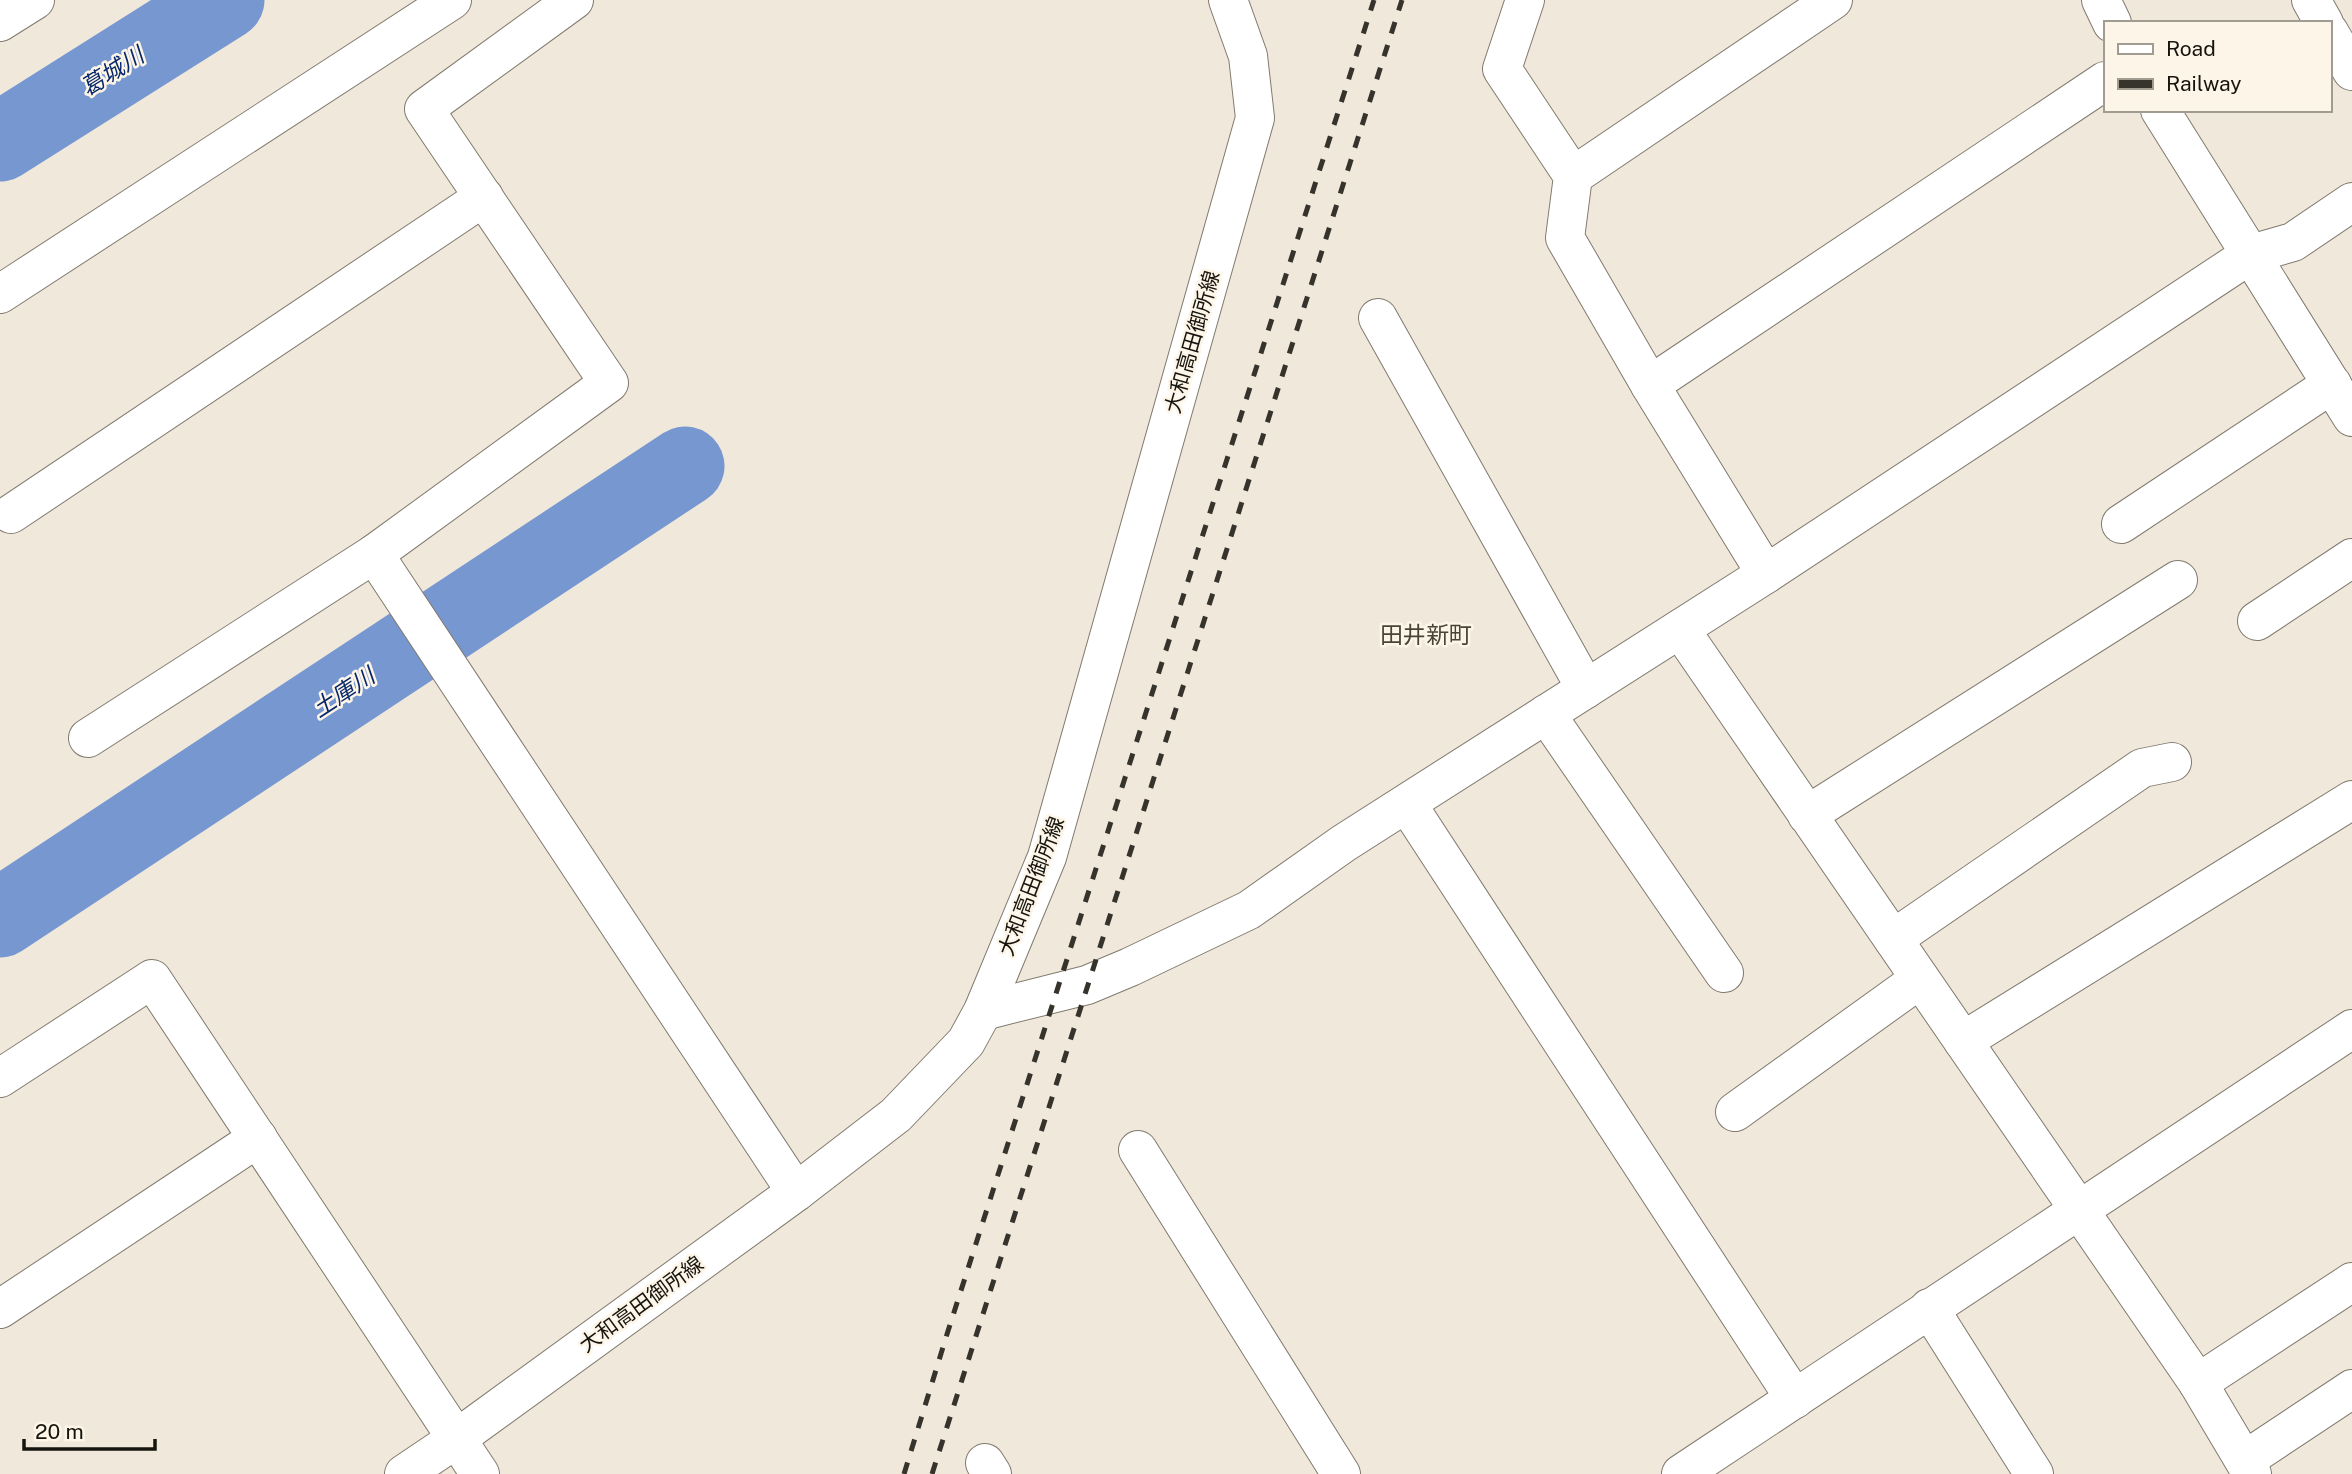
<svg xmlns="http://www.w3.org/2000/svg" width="2352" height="1474" viewBox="0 0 2352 1474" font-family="'Public Sans','Noto Sans JP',sans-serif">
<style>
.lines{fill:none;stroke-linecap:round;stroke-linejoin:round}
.river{stroke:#7797d1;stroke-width:79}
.minor-casing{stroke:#807a6e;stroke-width:40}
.major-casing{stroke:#807a6e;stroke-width:40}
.minor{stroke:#fff;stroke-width:38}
.major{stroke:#fff;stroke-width:38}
.rail{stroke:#36332d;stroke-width:5;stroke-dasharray:12 12;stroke-linecap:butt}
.labels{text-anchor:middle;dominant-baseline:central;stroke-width:5;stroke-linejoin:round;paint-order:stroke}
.street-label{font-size:21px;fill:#16140f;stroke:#fdf6e8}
.water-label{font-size:23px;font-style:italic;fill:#06286b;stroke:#fdf6e8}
.neighbourhood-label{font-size:23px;fill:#494338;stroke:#fdf6e8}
</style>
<rect width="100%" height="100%" fill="#f0e8db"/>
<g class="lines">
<!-- river -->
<g class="river">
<path d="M0,142L225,0"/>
<path d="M0,918L685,466"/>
</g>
<defs>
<g id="minor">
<path d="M1525,0L1502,69L1573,176L1565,238L1650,385L2105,81"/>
<path d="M2101,0L2112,23"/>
<path d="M2311,0L2324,23"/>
<path d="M0,22L35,0"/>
<path d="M2329,32L2352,71"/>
<path d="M2160,110L2352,417"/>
<path d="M1573,176L1833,0"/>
<path d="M0,294L452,0"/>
<path d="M1378,318L1586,689"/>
<path d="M1650,385L1766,574"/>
<path d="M11,514L484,197"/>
<path d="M2121,524L2332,384"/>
<path d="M374,554L796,1192"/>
<path d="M2257,621L2352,558"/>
<path d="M1680,629L2198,1383L2252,1474"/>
<path d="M1546,714L1724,973"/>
<path d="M88,738L374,554L609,383L424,109L574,0"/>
<path d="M1407,804L1795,1399"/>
<path d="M1807,815L2178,580"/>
<path d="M1893,939L2142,768L2172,762"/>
<path d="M983,1011L1087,985L1130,967L1249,910L1344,843L1766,574L2251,254L2293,242L2352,202"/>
<path d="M1963,1041L2352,800"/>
<path d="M0,1078L152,979L480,1474"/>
<path d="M1735,1112L1920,979"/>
<path d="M1138,1150L1341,1474"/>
<path d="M1929,1308L2034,1474"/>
<path d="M0,1309L258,1138"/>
<path d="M2198,1383L2352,1282"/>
<path d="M2245,1460L2352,1389"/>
<path d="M985,1463L992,1474"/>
<path d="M1681,1474L2352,1029"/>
</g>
<path id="major" d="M404,1474L456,1439L796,1192L896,1115L966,1042L983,1011L1047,857L1255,118L1248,56L1228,0"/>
</defs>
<!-- minor casing -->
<use href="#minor" class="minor-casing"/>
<!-- major casing -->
<use href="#major" class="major-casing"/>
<!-- minor -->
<use href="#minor" class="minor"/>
<!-- major -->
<use href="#major" class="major"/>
<!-- rail -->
<g class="rail">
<path d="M904,1474L948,1331L1374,0"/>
<path d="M932,1474L1402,0"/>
</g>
</g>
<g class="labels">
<!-- street labels -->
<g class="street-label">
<text transform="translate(1192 342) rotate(-74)">大和高田御所線</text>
<text transform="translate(1031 886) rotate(-69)">大和高田御所線</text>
<text transform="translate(641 1304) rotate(-36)">大和高田御所線</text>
</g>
<!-- water labels -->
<g class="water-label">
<text transform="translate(112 71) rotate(-32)">葛城川</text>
<text transform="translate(343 692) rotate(-33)">土庫川</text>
</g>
<!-- neighbourhood labels -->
<g class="neighbourhood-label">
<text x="1426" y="634">田井新町</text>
</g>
</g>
<!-- legend -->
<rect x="2104" y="21" width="228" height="91" fill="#fdf6e8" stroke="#a19c91" stroke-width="2"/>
<rect x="2118" y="44" width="35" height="10" fill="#ffffff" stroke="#a19c91" stroke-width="2"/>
<text x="2166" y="56" font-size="21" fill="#16140f">Road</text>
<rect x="2118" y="79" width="35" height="10" fill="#36332d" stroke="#a19c91" stroke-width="2"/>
<text x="2166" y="91" font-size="21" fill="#16140f">Railway</text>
<!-- scale -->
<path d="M24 1439v10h131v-10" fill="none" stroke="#16140f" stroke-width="3.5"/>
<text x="35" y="1439" font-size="21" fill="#16140f" stroke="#fdf6e8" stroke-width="5" paint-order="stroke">20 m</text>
</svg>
